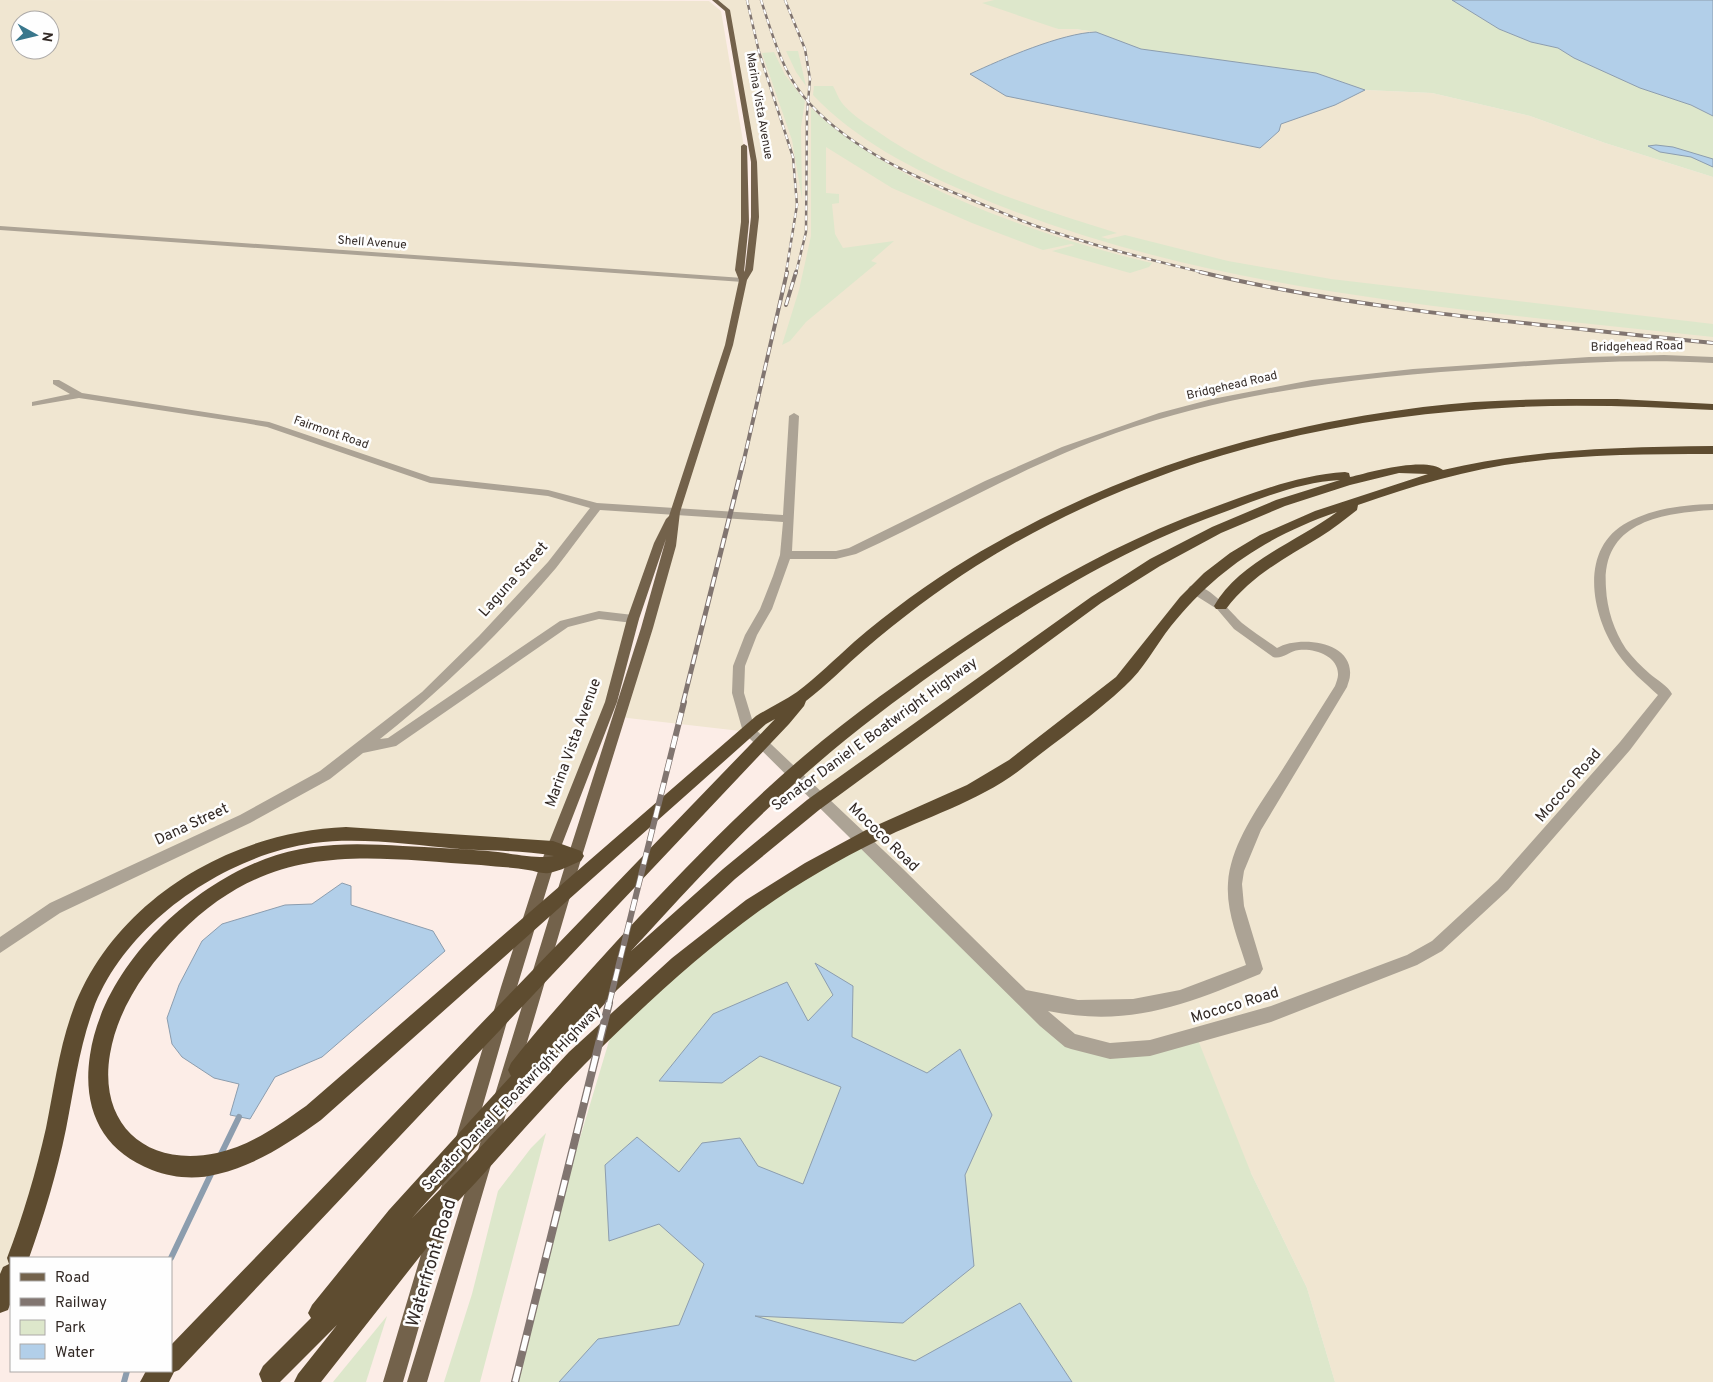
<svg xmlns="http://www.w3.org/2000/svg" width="1713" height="1382" viewBox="0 0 1713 1382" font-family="Overpass,sans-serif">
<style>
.industrial{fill:#f0e6d1;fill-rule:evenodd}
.green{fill:#dde7cb}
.water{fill:#b2cfe9;stroke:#8c9dae}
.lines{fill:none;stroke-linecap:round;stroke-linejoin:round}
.stream{stroke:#8c9dae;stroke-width:6}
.minor{fill:#aca395;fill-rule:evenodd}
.major{fill:#73624b;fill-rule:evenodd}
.highway{fill:#5e4c30;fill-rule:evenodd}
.rail-far4-casing{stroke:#817570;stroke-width:2.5}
.rail-far3-casing{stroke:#817570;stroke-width:4}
.rail-far2-casing{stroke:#817570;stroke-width:5}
.rail-far1-casing{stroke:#817570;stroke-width:6}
.rail-casing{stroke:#817570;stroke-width:8}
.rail-far4{stroke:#fefefe;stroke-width:2;stroke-dasharray:5;stroke-linecap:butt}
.rail-far3{stroke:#fefefe;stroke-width:2.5;stroke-dasharray:8;stroke-linecap:butt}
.rail-far2{stroke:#fefefe;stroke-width:3;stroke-dasharray:10;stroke-linecap:butt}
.rail-far1{stroke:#fefefe;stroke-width:4.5;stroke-dasharray:12;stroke-linecap:butt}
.rail{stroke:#fefefe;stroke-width:5.5;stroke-dasharray:16;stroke-linecap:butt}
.labels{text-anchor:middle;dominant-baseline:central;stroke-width:5;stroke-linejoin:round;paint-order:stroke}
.far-street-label{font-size:12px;fill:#322925;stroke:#fefefe}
.street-label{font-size:15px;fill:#322925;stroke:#fefefe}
.near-street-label{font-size:18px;fill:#322925;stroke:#fefefe}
</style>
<rect width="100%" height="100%" fill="#fcede7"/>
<!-- industrial -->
<path class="industrial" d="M0,0L709,1L721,11L744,147L743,280L752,251L754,162L727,10L715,0H995L1058,29H1075L1096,32L1365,90L1432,93L1530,116L1605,143L1713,177V1382H1335L1307,1288L1251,1173L1150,1048L1071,1041L749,732L619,717L675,514L659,543L611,702L553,848L301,838L187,886L104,971L23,1246L18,1258H11V1275L0,1302ZM20,20H50V50H20Z"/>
<!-- green -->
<g class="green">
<path d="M994,0H1452L1499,29L1531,42L1558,48L1574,58L1640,88L1691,105L1713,116V177L1605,143L1530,116L1432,93L1365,90L1316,73L1159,53L1141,49L1096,32L1075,29H1058L982,3Z"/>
<path d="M786,51H798L806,86L796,72Z"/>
<path d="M774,52L785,75L805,101L801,127L802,199L792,140L762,53Z"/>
<path d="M814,86H833C836,91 838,98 842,103C850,113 863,122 874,129C943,179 1036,208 1117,233L1101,237L1108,239L1125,235L1228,261L1331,279L1713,324V337C1465,309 1200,293 969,193C912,169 856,140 813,95Z"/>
<path d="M811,108C892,185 1044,238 1152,263L1149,267L1130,273L1052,251L1075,245L1071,244L1043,250L972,223L892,188L826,147V193L839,194V203L832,204L835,234L843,248L894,241L871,261L877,263L806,322L790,341L782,345L799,290L811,236Z"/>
<path d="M859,841L1046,1020L1110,1051L1196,1035L1251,1173L1307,1288L1335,1382H515L553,1228L615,1021L679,964Z"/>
<path d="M546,1133L480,1382H444L472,1294L498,1191L531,1148Z"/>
<path d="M387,1316L366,1382H333Z"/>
</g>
<!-- water -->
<g class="water">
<path d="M1452,0H1713V116L1691,105L1640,88L1574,58L1558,48L1531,42L1499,29Z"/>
<path d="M1096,32L1141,49L1316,73L1365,90L1335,105L1281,124L1279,131L1260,148L1006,96L970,74C1002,59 1062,33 1096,32Z"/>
<path d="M1656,145L1673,147L1713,159V167L1691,157L1660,152L1648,146Z"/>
<path d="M342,883L351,886V905L433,931L445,951L322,1057L275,1077L250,1119L230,1115L239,1084L214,1078L182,1057L172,1044L167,1018L179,985L202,941L222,924L285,905L312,904Z"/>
<path d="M815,963L853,986L852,1037L927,1073L960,1049L992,1115L965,1175L974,1266L903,1323L755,1316L915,1361L1020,1303L1072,1382H559L598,1339L679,1325L704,1264L659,1224L609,1241L605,1165L637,1137L679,1172L702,1143L740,1138L758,1166L803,1184L841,1087L760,1056L722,1083L659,1081L713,1014L787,982L808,1021L833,995Z"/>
</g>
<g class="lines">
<!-- stream -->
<g class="stream">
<path d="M220,1156L239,1117"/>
<path d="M171,1258L212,1172"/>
<path d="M124,1382L127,1371"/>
</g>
<!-- minor -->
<g class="minor">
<path d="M0,226L743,278L747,280L743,282L0,230Z"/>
<path d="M1664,355L1713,357V363C1641,359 1570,363 1498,368C1369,376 1239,390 1116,433C1025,465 943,514 856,554L836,559H790L772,609L757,635L745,666L744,693L755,729L901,867L1026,990L1078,1000L1133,999L1180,990L1246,965C1238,939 1226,911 1228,883C1231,841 1262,802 1284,767C1301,740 1318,713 1335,686C1336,683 1338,678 1338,675C1339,656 1314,648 1299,650C1289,651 1282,660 1273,657L1234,629L1217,609L1190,592L1188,589L1190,586C1207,581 1231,613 1242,623C1253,632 1266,640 1277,648C1299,635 1353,641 1350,675C1350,679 1348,683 1347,687L1261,830L1244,871L1242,884L1244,906L1263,969L1260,974C1187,1004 1130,1028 1048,1011L1075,1034L1110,1043L1150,1040L1271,1006L1407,955L1432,941L1498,880L1620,742L1658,695C1644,682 1629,670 1618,654C1591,616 1578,548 1628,522C1654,508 1684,505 1713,504V510C1661,513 1601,522 1606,588C1607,609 1614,631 1626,649C1633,658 1641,666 1650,674C1657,680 1668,686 1672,694L1630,750L1508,890L1442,951L1417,965L1271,1022L1150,1056L1110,1059L1071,1049L1065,1047L1040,1026L743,732L732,693L733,666L745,635L760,609L773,576L780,555L783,522L600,510C585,529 571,549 556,568C503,630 444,688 380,739L388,738L560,621L599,611L633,615L639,619L637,622L633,623L599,619L568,627L396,746L363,753L330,779L250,823L60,913L0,953V937L50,903L240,815L320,771L422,692L479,636L548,562L590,508L548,496L430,483L267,427L245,423L79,398L32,406V402L70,394L53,384V380H59L82,393L269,422L431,477L548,490L597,503L783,515L789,416L794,413L799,416L792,551H836L849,548L985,481L1062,447L1159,413L1212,399L1312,380L1413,369L1589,357Z"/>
</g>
<!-- major -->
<path class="major" d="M712,0H718L730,10L757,162L759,217L753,270L747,280L733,345L680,512L676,546L653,628L582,856L427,1382H407L568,856L641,628L666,539L639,619L617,702L554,865L517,987L403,1382H383L501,987L540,865L605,702L627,619L654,543L666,519L669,516L725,345L739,280L735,270L741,222V146L744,144L747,146L749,222L744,272L745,270L751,217V162L725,11Z"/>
<!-- highway -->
<g class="highway">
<path d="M1617,399L1713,404V410C1649,407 1585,404 1520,407C1329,415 1140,463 976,566C938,590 900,619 865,649C845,666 827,685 806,701L804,706L789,724L179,1370L174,1372L169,1382H140L146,1371H171V1345L775,719L766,724L321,1120C289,1143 256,1165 218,1174C196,1180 173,1178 152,1170C101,1150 82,1108 90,1055C103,968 186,889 265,859C311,842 355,843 403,846C431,847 459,849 488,851C504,852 541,860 554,856C524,850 491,851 460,849C412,845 362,837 314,843C225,855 124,924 93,1010C79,1048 74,1089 66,1129C57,1173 44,1216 29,1258H11V1302L8,1310L0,1313V1274L3,1267L9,1264L7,1258C23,1216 36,1172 46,1128C54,1089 59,1048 73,1010C114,900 232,831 346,827L553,841L581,851L584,856L581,861C571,865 560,871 549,873C542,874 535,871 528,870C513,867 497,867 481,865C362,857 272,840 179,934C147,967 118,1007 110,1054C98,1125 147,1168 217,1153C250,1146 279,1125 306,1106L756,716C769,708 784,701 797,692C817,677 835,659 854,642C889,612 928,583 968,559C1112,473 1258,428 1423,407C1487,399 1552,399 1617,399Z"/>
<path d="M1713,446V454C1651,454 1589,454 1527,462C1469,469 1413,486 1358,505L1357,510C1345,519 1333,529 1320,537C1285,558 1251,576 1226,609H1216L1214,606C1240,561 1297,542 1337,512C1268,536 1217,569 1171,626C1156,645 1144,669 1125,686C1094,715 1058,740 1025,766C983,800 928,816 879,840C838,860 797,884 759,911C698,955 637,1012 584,1065C533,1116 488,1172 437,1223L439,1228L436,1236L321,1382H294L298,1374L337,1325L280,1382H262L259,1374L263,1366L311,1318L308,1313L312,1305L389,1210L511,1076L508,1070L511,1063C551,1012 595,965 639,917C692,861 745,806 804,756C853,714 906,677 959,641C1038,588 1120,541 1209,509C1253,493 1298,475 1345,472L1349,473L1350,477C1370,472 1426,456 1443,470C1532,449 1622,447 1713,446ZM1399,473L1428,474L1315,511L1260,535L1230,553L1204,573L1180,597L1116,677L1009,760L967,785L866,830L805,863L746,900L672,958L569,1052L460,1169L412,1218L617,990L735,879L819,810L1101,603L1160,566L1221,533L1285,506L1350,485ZM1340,480L1276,500L1212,527L1150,559L1091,597L807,800L723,869L631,951C678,900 725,848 776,801C826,753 882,710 938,670C1026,608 1117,551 1219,514C1258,500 1298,482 1340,480Z"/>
</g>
<defs>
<g id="rail-far4">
<path d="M747,0L759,52L793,157L797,205L786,273"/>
<path d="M761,0C772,33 781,69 804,97C844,145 909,175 967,198C989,207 1011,217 1033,225C1090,245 1147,259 1205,273"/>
<path d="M785,0L805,49L810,79L807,114L806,232L796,273"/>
</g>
<g id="rail-far3">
<path d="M1200,272C1367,312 1542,324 1713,343"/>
<path d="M786,305L796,272"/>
<path d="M743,464L787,272"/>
</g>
<path id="rail-far2" d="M683,703L743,463"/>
<path id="rail-far1" d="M609,1004L684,702"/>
<path id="rail" d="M515,1382L609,1003"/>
</defs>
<!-- rail-far4 casing -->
<use href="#rail-far4" class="rail-far4-casing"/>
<!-- rail-far3 casing -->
<use href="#rail-far3" class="rail-far3-casing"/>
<!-- rail-far2 casing -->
<use href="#rail-far2" class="rail-far2-casing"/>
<!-- rail-far1 casing -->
<use href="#rail-far1" class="rail-far1-casing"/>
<!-- rail casing -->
<use href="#rail" class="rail-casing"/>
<!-- rail-far4 -->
<use href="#rail-far4" class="rail-far4"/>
<!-- rail-far3 -->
<use href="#rail-far3" class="rail-far3"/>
<!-- rail-far2 -->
<use href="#rail-far2" class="rail-far2"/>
<!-- rail-far1 -->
<use href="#rail-far1" class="rail-far1"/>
<!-- rail -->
<use href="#rail" class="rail"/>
</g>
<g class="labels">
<!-- far-street labels -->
<g class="far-street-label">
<text transform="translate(759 106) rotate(80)">Marina Vista Avenue</text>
<text transform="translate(372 243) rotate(4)">Shell Avenue</text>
<text transform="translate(1637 347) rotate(-1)">Bridgehead Road</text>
<text transform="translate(1232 386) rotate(-13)">Bridgehead Road</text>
<text transform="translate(331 433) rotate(19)">Fairmont Road</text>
</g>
<!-- street labels -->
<g class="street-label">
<text transform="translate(514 580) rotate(-48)">Laguna Street</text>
<text transform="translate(875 735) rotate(-36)">Senator Daniel E Boatwright Highway</text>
<text transform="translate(574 743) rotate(-70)">Marina Vista Avenue</text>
<text transform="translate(1569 786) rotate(-49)">Mococo Road</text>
<text transform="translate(192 825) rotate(-25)">Dana Street</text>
<text transform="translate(883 838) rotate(44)">Mococo Road</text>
<text transform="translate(1235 1006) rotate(-17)">Mococo Road</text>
<text transform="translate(512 1099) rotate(-46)">Senator Daniel E Boatwright Highway</text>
</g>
<!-- near-street labels -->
<g class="near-street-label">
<text transform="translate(432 1263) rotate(-73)">Waterfront Road</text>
</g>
</g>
<!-- legend -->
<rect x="10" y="1257" width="162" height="115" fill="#fefefe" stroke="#aca9a7"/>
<rect x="20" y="1273" width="25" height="8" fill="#73624b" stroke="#aca9a7"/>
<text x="55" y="1282" font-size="15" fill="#322925">Road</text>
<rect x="20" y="1298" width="25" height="8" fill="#817570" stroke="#aca9a7"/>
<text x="55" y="1307" font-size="15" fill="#322925">Railway</text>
<rect x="20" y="1320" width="25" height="15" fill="#dde7cb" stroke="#aca9a7"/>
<text x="55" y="1332" font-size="15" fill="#322925">Park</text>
<rect x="20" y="1344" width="25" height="15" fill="#b2cfe9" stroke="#aca9a7"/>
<text x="55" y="1357" font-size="15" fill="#322925">Water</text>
<!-- north arrow -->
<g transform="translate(35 35) rotate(98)"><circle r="24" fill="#fefefe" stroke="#aca9a7"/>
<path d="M0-4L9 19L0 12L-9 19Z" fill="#39778c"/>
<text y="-8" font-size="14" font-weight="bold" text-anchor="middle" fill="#322925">N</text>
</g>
</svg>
